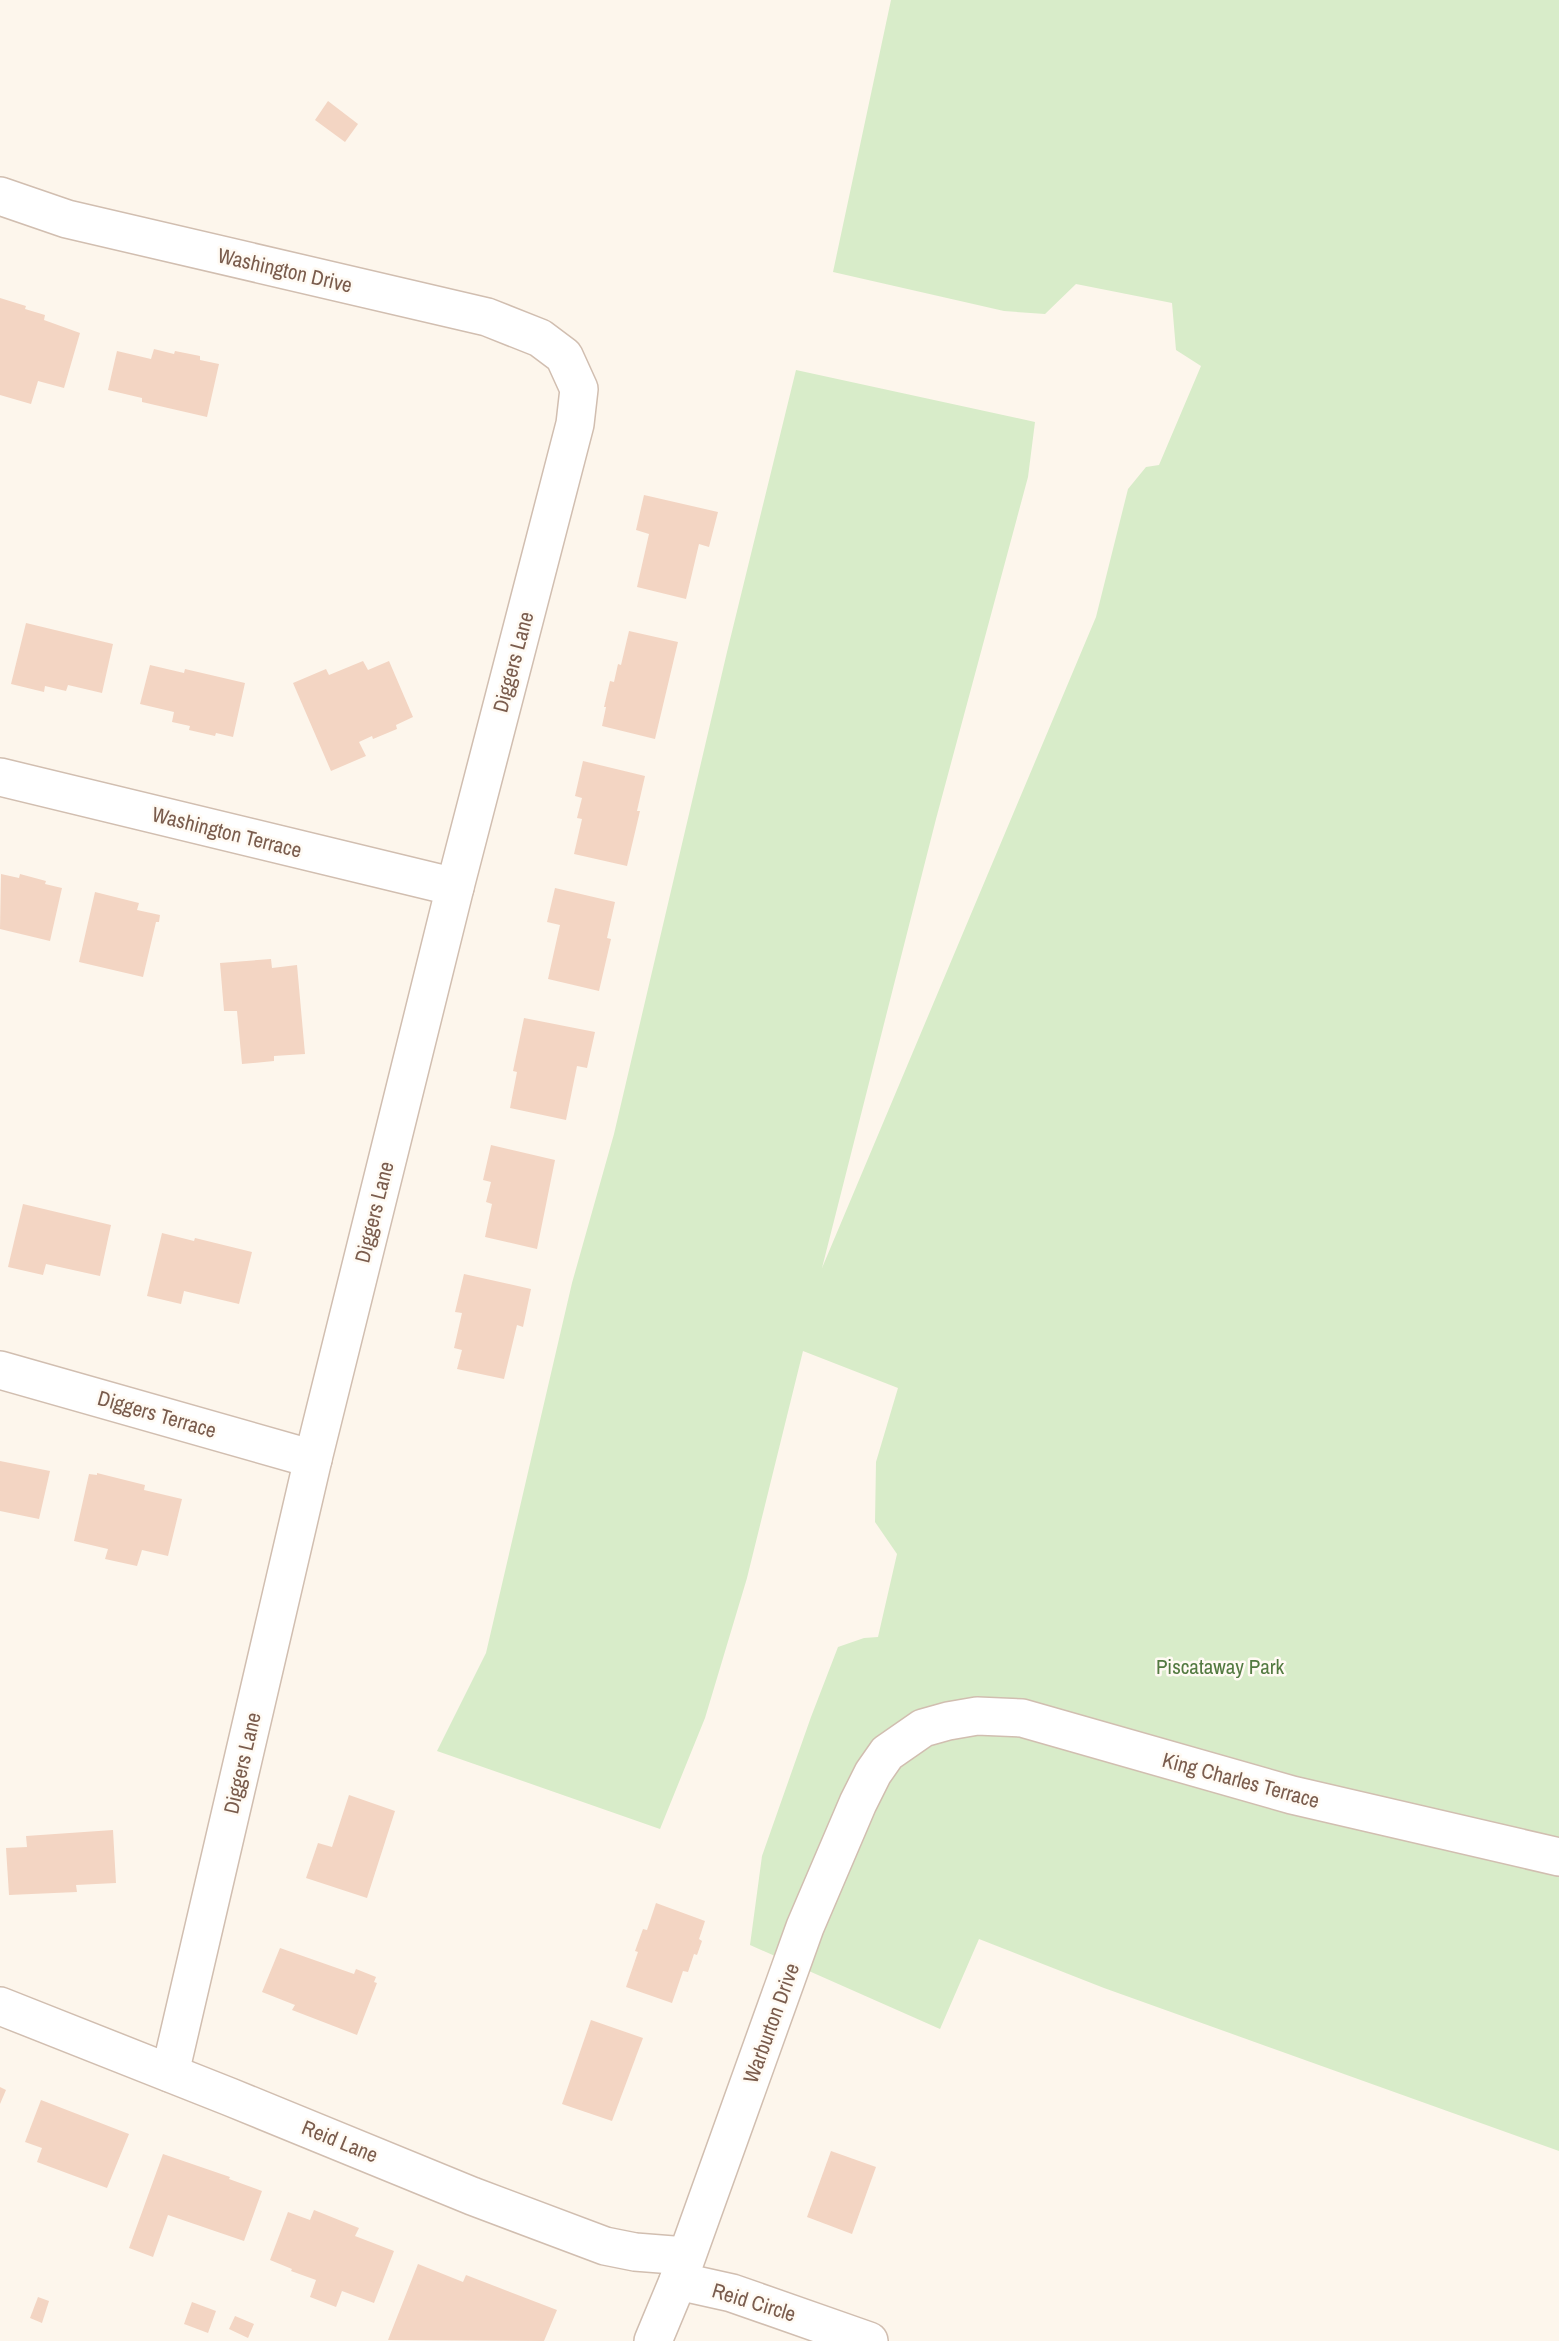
<svg xmlns="http://www.w3.org/2000/svg" width="1559" height="2341" viewBox="0 0 1559 2341" font-family="'Archivo Narrow',sans-serif">
<style>
.green{fill:#d8ecc9}
.building{fill:#f3d5c3}
.lines{fill:none;stroke-linecap:round;stroke-linejoin:round}
.minor-casing{stroke:#d1beb0;stroke-width:40}
.minor{stroke:#fff;stroke-width:37}
.labels{text-anchor:middle;dominant-baseline:central;stroke-width:5;stroke-linejoin:round;paint-order:stroke}
.street-label{font-size:21px;fill:#7a5c4d;stroke:#fffaf3}
.park-label{font-size:21px;fill:#537a41;stroke:#fffaf3}
</style>
<rect width="100%" height="100%" fill="#fdf6ec"/>
<!-- green -->
<path class="green" d="M891,0H1559V2151L1104,1988L979,1939L940,2029L750,1945L762,1856L811,1717L838,1647L864,1638L878,1637L897,1554L875,1522L876,1462L898,1388L803,1351L747,1578L705,1718L660,1829L437,1751L486,1653L572,1283L614,1134L727,652L796,370L1035,422L1028,477L936,819L822,1268L1096,617L1128,489L1146,467L1159,465L1201,366L1176,350L1172,303L1076,284L1045,314L1004,311L833,272Z"/>
<!-- building -->
<g class="building">
<path d="M328,101L358,124L345,142L315,120Z"/>
<path d="M0,298L26,306L25,309L45,315L44,320L80,333L64,388L38,381L31,404L0,395Z"/>
<path d="M154,349L174,354L175,351L200,356V360L219,364L207,417L142,402V398L108,390L117,351L151,359Z"/>
<path d="M644,495L718,512L709,547L699,544L686,599L637,587L649,534L636,530Z"/>
<path d="M26,623L113,644L102,693L68,685L66,691L45,686L44,692L11,684Z"/>
<path d="M629,631L678,642L655,739L602,726L606,707H604L610,681L614,682L618,664L621,665Z"/>
<path d="M363,661L368,670L389,661L413,717L396,725L397,729L373,739L372,736L359,742L366,756L331,771L293,683L326,669L329,675Z"/>
<path d="M150,665L184,673L185,669L245,683L233,737L216,733L215,736L189,730L190,726L172,722L174,712L140,704Z"/>
<path d="M583,761L645,776L637,811H640L627,866L574,854L582,819L577,818L582,798L575,796Z"/>
<path d="M1,874L19,878L20,874L46,881L45,884L62,888L50,941L0,929Z"/>
<path d="M555,888L615,902L607,938L611,939L599,991L548,979L560,925L547,922Z"/>
<path d="M95,892L139,903L137,910L160,915L159,922H156L143,977L79,962Z"/>
<path d="M271,959L272,968L297,965L305,1054L274,1056V1061L242,1064L237,1011H224L220,963Z"/>
<path d="M524,1018L595,1032L587,1068L577,1066L566,1120L510,1108L517,1072L513,1071Z"/>
<path d="M491,1145L555,1160L537,1249L485,1237L492,1204L486,1202L491,1182L483,1180Z"/>
<path d="M23,1204L111,1225L100,1276L46,1264L43,1275L8,1267Z"/>
<path d="M162,1233L194,1241L195,1238L252,1252L239,1304L184,1291L181,1304L147,1296Z"/>
<path d="M464,1274L531,1289L523,1327L517,1325L504,1379L457,1369L462,1350L454,1348L462,1313L455,1312Z"/>
<path d="M0,1461L50,1471L39,1519L0,1511Z"/>
<path d="M97,1473L145,1485L144,1490L182,1499L168,1556L142,1550L137,1566L105,1559L108,1549L74,1541L89,1474L97,1475Z"/>
<path d="M349,1795L395,1811L367,1898L306,1878L318,1843L332,1847Z"/>
<path d="M113,1830L116,1883L76,1885L77,1892L9,1895L6,1848L27,1847L26,1836Z"/>
<path d="M656,1903L705,1921L699,1939L702,1941L697,1955L694,1954L688,1972L683,1971L672,2003L626,1987L638,1952L635,1951L643,1929L647,1930Z"/>
<path d="M280,1948L354,1974L356,1969L376,1977L374,1982L377,1983L357,2035L292,2010L295,2005L262,1992Z"/>
<path d="M591,2020L643,2038L612,2121L562,2104Z"/>
<path d="M0,2087L6,2090L0,2104Z"/>
<path d="M41,2100L129,2134L107,2188L37,2162L42,2148L25,2142Z"/>
<path d="M831,2151L876,2167L852,2234L807,2217Z"/>
<path d="M163,2154L230,2177L229,2179L262,2191L244,2241L168,2215L153,2257L129,2248Z"/>
<path d="M314,2210L359,2228L355,2236L394,2251L374,2303L342,2291L336,2307L310,2297L316,2280L291,2271L292,2269L270,2260L288,2212L310,2220Z"/>
<path d="M418,2264L463,2282L466,2275L557,2310L544,2341L388,2340Z"/>
<path d="M38,2297L49,2301L42,2323L30,2318Z"/>
<path d="M192,2302L216,2311L208,2333L184,2324Z"/>
<path d="M235,2316L254,2324L248,2338L229,2329Z"/>
</g>
<g class="lines">
<defs>
<g id="minor">
<path d="M0,196L67,219L487,317L540,338L564,356L579,389L575,424L455,887L313,1459L170,2073"/>
<path d="M0,777L455,887"/>
<path d="M0,1370L313,1459"/>
<path d="M0,2006L230,2097L472,2196L605,2246L635,2252L686,2256"/>
<path d="M678,2281L732,2293L869,2341"/>
<path d="M653,2341L678,2281L805,1927L858,1803L873,1773L887,1753L923,1728L948,1721L977,1716L1022,1718L1292,1795L1559,1857"/>
</g>
</defs>
<!-- minor casing -->
<use href="#minor" class="minor-casing"/>
<!-- minor -->
<use href="#minor" class="minor"/>
</g>
<g class="labels">
<!-- street labels -->
<g class="street-label">
<text transform="translate(285 270) rotate(13)">Washington Drive</text>
<text transform="translate(513 662) rotate(-75)">Diggers Lane</text>
<text transform="translate(227 832) rotate(14)">Washington Terrace</text>
<text transform="translate(374 1212) rotate(-76)">Diggers Lane</text>
<text transform="translate(157 1414) rotate(16)">Diggers Terrace</text>
<text transform="translate(242 1763) rotate(-77)">Diggers Lane</text>
<text transform="translate(1241 1780) rotate(15)">King Charles Terrace</text>
<text transform="translate(771 2023) rotate(-70)">Warburton Drive</text>
<text transform="translate(340 2141) rotate(22)">Reid Lane</text>
<text transform="translate(754 2302) rotate(17)">Reid Circle</text>
</g>
<!-- park labels -->
<g class="park-label">
<text x="1220" y="1666">Piscataway Park</text>
</g>
</g>
</svg>
